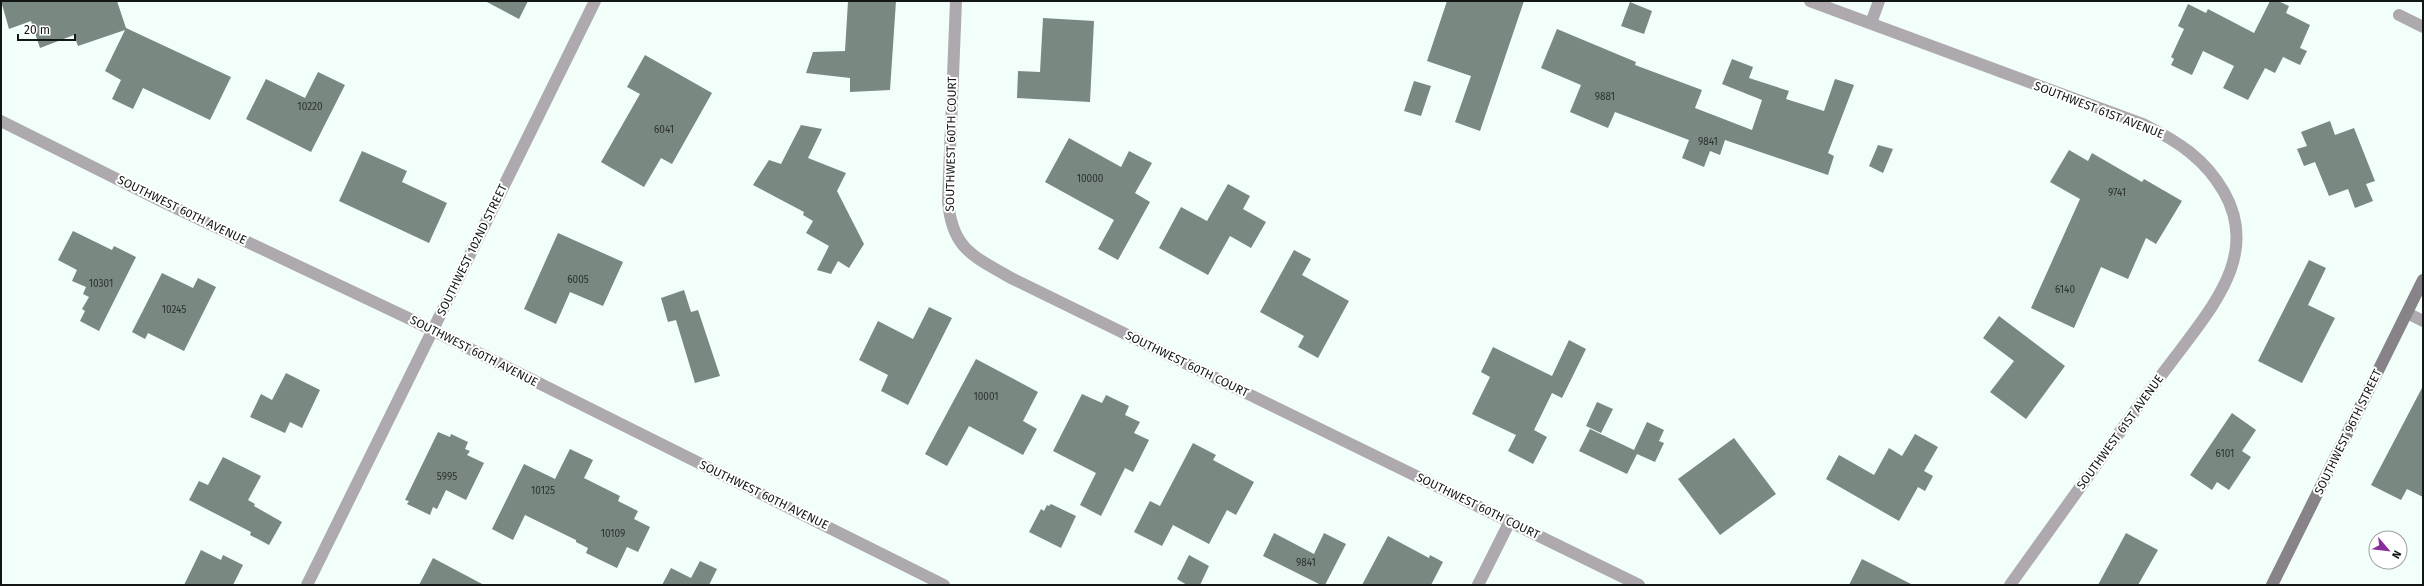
<svg xmlns="http://www.w3.org/2000/svg" width="2424" height="586" viewBox="0 0 2424 586" font-family="'Fira Sans',sans-serif">
<style>
.building{fill:#7a8882}
.lines{fill:none;stroke-linecap:round;stroke-linejoin:round}
.street{stroke:#ada9ae;stroke-width:12}
.secondary{stroke:#888289;stroke-width:12}
.labels{text-anchor:middle;dominant-baseline:central;stroke-width:4;stroke-linejoin:round;paint-order:stroke}
.number-label{font-size:10px;fill:#2c3330}
.street-label{font-size:12px;fill:#121715;stroke:#fff}
</style>
<rect width="100%" height="100%" fill="#f2fef9"/>
<!-- building -->
<g class="building">
<path d="M1,1H117L126,28L231,77L210,120L143,88L133,109L112,99L121,80L105,71L125,30L78,46L74,35L40,48L31,21L9,29Z"/>
<path d="M485,1H528L519,19Z"/>
<path d="M848,1H896L890,90L850,92V78L806,73L813,52L845,51Z"/>
<path d="M1447,1H1524L1480,131L1455,122L1471,76L1427,61Z"/>
<path d="M2270,1H2278L2289,6L2286,13L2310,25L2300,48L2307,51L2300,65L2283,57L2275,73L2265,68L2248,100L2223,88L2234,66L2203,51L2192,75L2171,65L2174,59L2171,57L2184,29L2178,26L2188,4L2206,13L2208,9L2254,33Z"/>
<path d="M1630,2L1652,11L1644,34L1621,26Z"/>
<path d="M1043,18L1094,21L1090,102L1017,98L1018,71L1040,72Z"/>
<path d="M1557,29L1636,62L1635,65L1702,90L1695,108L1752,130L1762,100L1722,84L1732,59L1753,67L1749,78L1789,91L1786,99L1824,111L1835,79L1854,85L1828,153L1834,156L1828,175L1725,140L1720,155L1710,151L1704,167L1682,158L1689,140L1615,112L1608,128L1570,112L1581,85L1541,68Z"/>
<path d="M645,55L712,93L672,164L661,158L644,187L601,162L640,94L627,87Z"/>
<path d="M318,72L345,85L311,152L246,119L266,79L305,98Z"/>
<path d="M1414,81L1431,86L1421,116L1404,111Z"/>
<path d="M2330,121L2335,135L2354,128L2375,181L2366,184L2373,201L2355,208L2348,189L2329,196L2315,162L2304,166L2297,149L2307,146L2301,132Z"/>
<path d="M801,125L822,129L808,158L846,173L837,191L864,244L849,268L838,261L831,274L817,270L829,246L806,233L813,221L803,215L804,212L753,185L769,160L781,164Z"/>
<path d="M1069,138L1121,167L1129,151L1152,163L1135,193L1150,202L1118,260L1098,249L1114,220L1045,182Z"/>
<path d="M1878,145L1893,149L1883,173L1869,166Z"/>
<path d="M2069,150L2088,161L2092,153L2142,182L2144,179L2182,201L2156,244L2146,238L2128,279L2101,267L2074,328L2031,308L2080,199L2050,182Z"/>
<path d="M362,151L407,171L402,182L447,203L429,243L339,201Z"/>
<path d="M1228,184L1250,196L1243,209L1266,222L1251,248L1230,236L1208,275L1159,248L1181,207L1207,221Z"/>
<path d="M73,231L112,250L114,246L136,257L99,331L80,321L85,311L82,309L89,297L83,294L86,287L72,281L77,270L58,260Z"/>
<path d="M558,233L623,262L603,306L570,292L556,324L524,309Z"/>
<path d="M1294,250L1311,259L1302,275L1349,301L1318,358L1298,347L1304,336L1260,312Z"/>
<path d="M2309,260L2326,268L2308,305L2335,318L2302,383L2258,361Z"/>
<path d="M162,273L193,288L198,278L216,287L184,351L148,333L145,339L132,332Z"/>
<path d="M684,290L691,312L698,310L720,376L695,383L676,320L668,322L661,298Z"/>
<path d="M929,307L952,318L908,405L881,391L888,375L859,360L878,321L913,339Z"/>
<path d="M1999,316L2065,366L2026,419L1990,392L2014,361L1983,338Z"/>
<path d="M1569,340L1586,349L1562,398L1552,393L1534,430L1547,437L1533,464L1508,451L1516,435L1472,414L1490,377L1481,372L1493,347L1552,376Z"/>
<path d="M976,359L1038,392L1023,421L1037,429L1023,455L969,426L947,466L925,454Z"/>
<path d="M286,373L320,390L302,428L290,422L285,433L250,417L261,394L272,400Z"/>
<path d="M2423,386V497L2407,489L2401,500L2371,485Z"/>
<path d="M1082,394L1102,403L1106,395L1129,406L1125,415L1140,422L1134,433L1149,440L1133,472L1125,468L1101,516L1080,505L1096,473L1053,451Z"/>
<path d="M1597,402L1613,409L1601,433L1586,426Z"/>
<path d="M2232,413L2256,430L2242,451L2251,457L2229,490L2217,482L2212,490L2190,475Z"/>
<path d="M1647,422L1664,430L1659,441L1664,443L1655,462L1637,454L1627,474L1579,451L1590,429L1634,450Z"/>
<path d="M438,432L450,437L451,434L468,442L465,449L470,451L467,455L484,463L466,500L446,490L437,509L433,507L430,515L407,504L409,501L405,500Z"/>
<path d="M1915,434L1938,447L1924,471L1933,476L1925,491L1918,487L1899,521L1826,479L1839,455L1874,475L1889,448L1902,456Z"/>
<path d="M1734,438L1776,494L1720,535L1678,479Z"/>
<path d="M1193,443L1216,455L1213,460L1254,482L1236,515L1227,510L1209,544L1173,525L1162,546L1134,532L1150,501L1160,506Z"/>
<path d="M570,449L593,460L584,478L620,496L618,501L638,511L634,519L650,527L638,552L627,547L617,568L586,553L588,548L576,542V540L525,515L513,540L492,529L524,464L555,479Z"/>
<path d="M223,457L261,476L248,500L255,504L254,506L282,522L269,545L250,535L251,532L189,500L199,481L208,485Z"/>
<path d="M1051,504L1076,516L1061,548L1029,532L1041,509L1044,511L1047,505L1049,506Z"/>
<path d="M1274,533L1314,554L1324,533L1346,544L1325,585H1321L1263,556Z"/>
<path d="M2126,533L2158,550L2138,585H2098Z"/>
<path d="M1388,536L1429,558L1430,555L1443,562L1431,585H1362Z"/>
<path d="M201,550L221,560L223,555L243,565L233,585H184Z"/>
<path d="M1189,555L1209,566L1200,585H1187L1177,579Z"/>
<path d="M433,558L484,585H419Z"/>
<path d="M1862,559L1913,585H1849Z"/>
<path d="M700,561L717,569L709,585H662L671,568L691,578Z"/>
</g>
<g class="lines">
<!-- street -->
<g class="street">
<path d="M956,1L948,201C952,249 973,256 1011,278L1639,585"/>
<path d="M1810,1L2145,125C2179,142 2205,159 2224,192C2256,248 2221,296 2188,340C2171,363 2153,385 2137,408C2094,467 2052,526 2010,585"/>
<path d="M2399,15L2423,27"/>
<path d="M1871,23L1879,1"/>
<path d="M1,121L163,202L408,318L944,585"/>
<path d="M2407,313L2423,321"/>
<path d="M307,585L595,1"/>
<path d="M1478,585L1510,521"/>
</g>
<!-- secondary -->
<path class="secondary" d="M2272,585L2423,280"/>
</g>
<g class="labels">
<!-- number labels -->
<g class="number-label">
<text x="1605" y="97">9881</text>
<text x="310" y="107">10220</text>
<text x="664" y="130">6041</text>
<text x="1708" y="142">9841</text>
<text x="1090" y="179">10000</text>
<text x="2117" y="193">9741</text>
<text x="578" y="280">6005</text>
<text x="101" y="284">10301</text>
<text x="2065" y="290">6140</text>
<text x="174" y="310">10245</text>
<text x="986" y="397">10001</text>
<text x="2225" y="454">6101</text>
<text x="447" y="477">5995</text>
<text x="543" y="491">10125</text>
<text x="613" y="534">10109</text>
<text x="1306" y="563">9841</text>
</g>
<!-- street labels -->
<g class="street-label">
<text transform="translate(2099 110) rotate(21)">SOUTHWEST 61ST AVENUE</text>
<text transform="translate(951 144) rotate(-89)">SOUTHWEST 60TH COURT</text>
<text transform="translate(182 210) rotate(26)">SOUTHWEST 60TH AVENUE</text>
<text transform="translate(472 250) rotate(-64)">SOUTHWEST 102ND STREET</text>
<text transform="translate(474 351) rotate(27)">SOUTHWEST 60TH AVENUE</text>
<text transform="translate(1187 364) rotate(26)">SOUTHWEST 60TH COURT</text>
<text transform="translate(2120 432) rotate(-54)">SOUTHWEST 61ST AVENUE</text>
<text transform="translate(2348 432) rotate(-64)">SOUTHWEST 96TH STREET</text>
<text transform="translate(764 495) rotate(26)">SOUTHWEST 60TH AVENUE</text>
<text transform="translate(1478 506) rotate(26)">SOUTHWEST 60TH COURT</text>
</g>
</g>
<!-- border -->
<rect width="2424" height="586" fill="none" stroke="#121715" stroke-width="4"/>
<!-- north arrow -->
<g transform="translate(2388 550) rotate(118)"><circle r="19" fill="#ffffff" stroke="#a0a2a1"/>
<path d="M0-3L7 15L0 10L-7 15Z" fill="#882f9b"/>
<text y="-6" font-size="11" font-weight="bold" text-anchor="middle" fill="#121715">N</text>
</g>
<!-- scale -->
<path d="M18 34v6h57v-6" fill="none" stroke="#121715" stroke-width="2"/>
<text x="24" y="34" font-size="12" fill="#121715" stroke="#ffffff" stroke-width="3" paint-order="stroke">20 m</text>
</svg>
